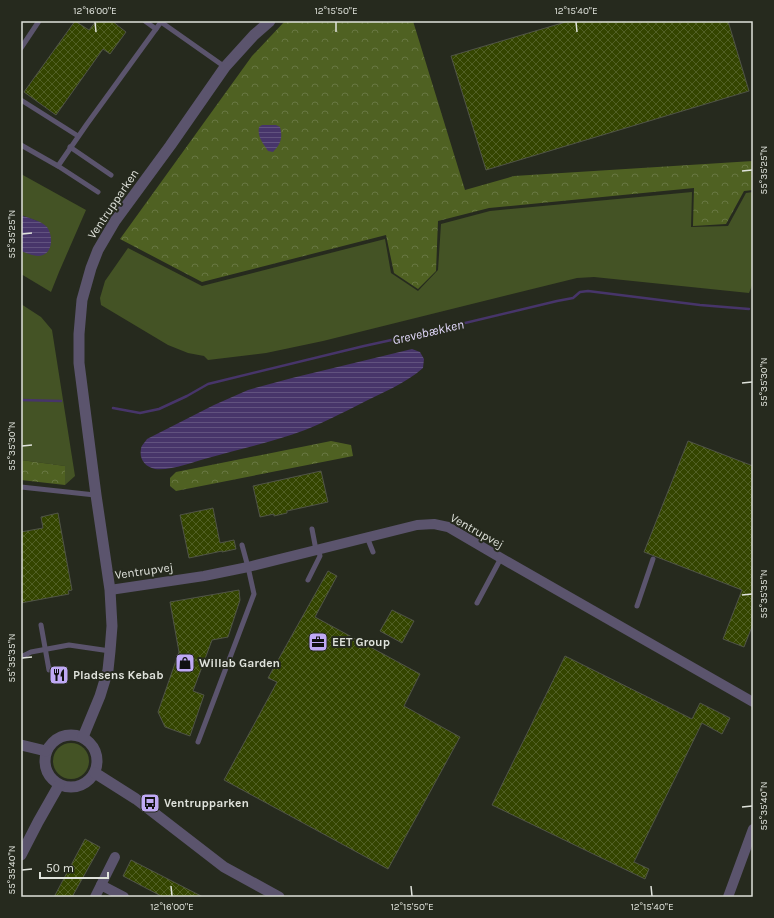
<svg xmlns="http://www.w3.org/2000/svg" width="774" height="918" viewBox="0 0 774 918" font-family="Karla,sans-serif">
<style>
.green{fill:#445325}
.forest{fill:url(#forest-crowns)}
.water{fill:url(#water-rules)}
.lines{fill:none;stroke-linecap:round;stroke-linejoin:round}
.stream{stroke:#47356a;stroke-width:2.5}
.building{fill:url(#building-cross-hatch);stroke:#505447}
.service{stroke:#5b546d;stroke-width:5}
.minor{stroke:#5b546d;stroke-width:10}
.tertiary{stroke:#5b546d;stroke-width:11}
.ticks{fill:none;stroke:#dfe2db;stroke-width:1.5}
.labels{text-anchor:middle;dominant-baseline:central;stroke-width:4;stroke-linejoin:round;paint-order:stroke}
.street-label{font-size:12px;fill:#dfe2db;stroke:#262a1e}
.poi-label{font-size:12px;font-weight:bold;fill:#dfe2db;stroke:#262a1e;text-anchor:start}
.water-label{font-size:13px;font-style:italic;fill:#e0d7f9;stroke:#262a1e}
.neatline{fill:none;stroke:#dfe2db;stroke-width:1.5}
.ticks-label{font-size:10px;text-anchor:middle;fill:#dfe2db}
</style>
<defs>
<pattern id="forest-crowns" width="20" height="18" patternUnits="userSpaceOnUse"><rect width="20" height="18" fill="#4f6122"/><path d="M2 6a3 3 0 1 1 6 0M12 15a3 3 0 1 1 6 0" fill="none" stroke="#687742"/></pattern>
<pattern id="water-rules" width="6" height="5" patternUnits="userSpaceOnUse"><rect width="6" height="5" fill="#47356a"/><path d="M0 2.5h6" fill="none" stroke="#61527f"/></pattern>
<pattern id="building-cross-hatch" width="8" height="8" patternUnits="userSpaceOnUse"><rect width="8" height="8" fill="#344500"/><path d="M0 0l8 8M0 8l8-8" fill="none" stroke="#516025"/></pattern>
</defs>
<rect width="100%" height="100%" fill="#262a1e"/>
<!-- green -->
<g class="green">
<path d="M21,174L86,210L59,272L51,292L21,274V251L31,254L37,221L21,215Z"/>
<path d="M692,192L691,227L728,226L746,193L753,192V283L749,293L594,277L577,278L323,341L266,353L208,360L204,356L188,353L168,345L101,305L100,298L105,281L128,248L202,286L385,239L391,273L418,291L438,270L441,224L490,211Z"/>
<path d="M21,304L41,317L52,330L75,476L65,485V466L21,460Z"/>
<circle cx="71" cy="761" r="18"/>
</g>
<!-- forest -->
<g class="forest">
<path d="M285,21H413L465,190L514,176L753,161V190L744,191L726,224L693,226L694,188L489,208L438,221L436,271L418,289L394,273L386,235L202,282L120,239L252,56Z"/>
<path d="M331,441L351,445L353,456L176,491L170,486V478L176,472Z"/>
<path d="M21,460L65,466V485L21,480Z"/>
</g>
<!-- water -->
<g class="water">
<path d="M262,125H276L280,127C283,137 281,144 273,152L268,151C263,143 257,137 259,127Z"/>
<path d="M21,215C28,218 42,221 47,227C53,235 53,251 43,255C36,258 27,253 21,251Z"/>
<path d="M412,349L420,352L424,359L423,368C405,384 381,393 360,404C342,413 323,423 305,430C273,442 240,449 208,458C193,462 170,471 155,469C145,467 139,459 141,449C141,446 145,442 147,439L214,405L248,390L292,378Z"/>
</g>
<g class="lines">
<!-- stream -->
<g class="stream">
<path d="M21,400L61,401"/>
<path d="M113,408L140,413L159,409L187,396L208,384L364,346L419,334L557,301L573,298L580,292L588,291L700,305L749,309"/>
</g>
</g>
<!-- building -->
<g class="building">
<path d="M75,21L89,30L96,21H112L126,32L110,54L103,49L56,115L24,92Z"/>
<path d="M569,21H728L749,91L486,170L451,56Z"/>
<path d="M688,441L753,466V624L744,647L723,639L742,590L644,552Z"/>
<path d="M321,471L328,502L287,511V513L274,516V514L260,517L253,486Z"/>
<path d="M213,508L220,543L234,540L236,549L222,552V551L189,558L180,515Z"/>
<path d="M58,513L72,590L68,591L69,594L21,603V532L43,528L41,517Z"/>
<path d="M328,571L337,576L315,617L420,674L404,706L460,737L388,869L224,780L277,682L268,678Z"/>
<path d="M239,590L240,600L228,637L212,640L193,691L204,695L190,736L165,727L158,712L179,652L170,602Z"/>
<path d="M392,610L414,621L402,643L380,631Z"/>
<path d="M565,656L692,719L700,703L730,718L722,734L702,723L634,862L649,869L645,879L492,805Z"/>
<path d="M85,839L100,847L72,897H54Z"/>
<path d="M131,860L203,897H163L123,876Z"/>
</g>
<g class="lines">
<!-- service -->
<g class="service">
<path d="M145,21L156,29"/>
<path d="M21,48L39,21"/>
<path d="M21,100L78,136"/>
<path d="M21,145L58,166"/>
<path d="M70,147L111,175"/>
<path d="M98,192L58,166L87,124L161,22L225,67"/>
<path d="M21,487L95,495"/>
<path d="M312,529L316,550"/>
<path d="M367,537L373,552"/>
<path d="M308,580L320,556L318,549"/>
<path d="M477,603L501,558"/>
<path d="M637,606L653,559"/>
<path d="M41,625L49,670"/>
<path d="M21,657L31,652L69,645L110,651"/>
<path d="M198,742L254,594L248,567L242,545"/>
</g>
<!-- minor -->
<g class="minor">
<path d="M110,590L204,576L248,567L417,525L434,524L448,527L501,558L753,702"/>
<path d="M101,885L115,857"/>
<path d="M95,897L101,885L124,897"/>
<path d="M728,897L753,829"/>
</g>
<!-- tertiary -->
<g class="tertiary">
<circle cx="71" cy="761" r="26"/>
<path d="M83,737L100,696L108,670L110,651L112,626L110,590L96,495L79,363V334L82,300L91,268L98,250L115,221L170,146L225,67L254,35L270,21"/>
<path d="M21,745L46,751"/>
<path d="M95,773L136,799L224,867L279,897"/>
<path d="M21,855L38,822L59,785"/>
</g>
</g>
<!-- ticks -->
<path class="ticks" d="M95,22L96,32M336,22V32M576,22L577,32M742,171L752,170M22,234L32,233M742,383L752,382M22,446L32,445M742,595L752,594M22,658L32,657M742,807L752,806M22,870L32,869M171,886L172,896M411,886L412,896M651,886L652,896"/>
<!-- icons -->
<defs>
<symbol id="office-square" viewBox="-11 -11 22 22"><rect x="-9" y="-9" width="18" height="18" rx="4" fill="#bfa9f4" stroke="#262a1e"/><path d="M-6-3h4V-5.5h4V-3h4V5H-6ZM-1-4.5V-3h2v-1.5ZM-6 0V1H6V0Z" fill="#111"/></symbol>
<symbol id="shop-square" viewBox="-11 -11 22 22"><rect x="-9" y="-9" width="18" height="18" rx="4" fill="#bfa9f4" stroke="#262a1e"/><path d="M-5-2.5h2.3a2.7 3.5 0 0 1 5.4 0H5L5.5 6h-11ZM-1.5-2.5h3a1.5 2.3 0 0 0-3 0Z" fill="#111"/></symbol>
<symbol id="restaurant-square" viewBox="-11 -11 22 22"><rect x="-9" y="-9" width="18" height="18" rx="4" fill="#bfa9f4" stroke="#262a1e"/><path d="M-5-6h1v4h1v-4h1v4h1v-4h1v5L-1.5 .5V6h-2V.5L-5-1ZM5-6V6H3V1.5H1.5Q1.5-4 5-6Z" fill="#111"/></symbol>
<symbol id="bus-square" viewBox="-11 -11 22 22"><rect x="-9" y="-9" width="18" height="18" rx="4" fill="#bfa9f4" stroke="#262a1e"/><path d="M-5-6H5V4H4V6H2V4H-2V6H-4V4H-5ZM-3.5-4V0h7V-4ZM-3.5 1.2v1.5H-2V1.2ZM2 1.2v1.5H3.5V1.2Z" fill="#111"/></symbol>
</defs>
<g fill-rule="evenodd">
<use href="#office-square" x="307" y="631" width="22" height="22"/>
<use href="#shop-square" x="174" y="652" width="22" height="22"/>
<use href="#restaurant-square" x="48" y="664" width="22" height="22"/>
<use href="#bus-square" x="139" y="792" width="22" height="22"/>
</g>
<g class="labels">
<!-- street labels -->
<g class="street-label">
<text transform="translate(113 204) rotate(-56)">Ventrupparken</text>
<text transform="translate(477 531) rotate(29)">Ventrupvej</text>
<text transform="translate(144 571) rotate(-8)">Ventrupvej</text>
</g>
<!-- poi labels -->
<g class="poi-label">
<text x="332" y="642">EET Group</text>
<text x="199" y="663">Willab Garden</text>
<text x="73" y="675">Pladsens Kebab</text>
<text x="164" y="803">Ventrupparken</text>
</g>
<!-- water labels -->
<g class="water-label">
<text transform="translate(428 332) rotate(-13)">Grevebækken</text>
</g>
</g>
<!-- border -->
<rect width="774" height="918" fill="none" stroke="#262a1e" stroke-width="44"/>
<!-- scale -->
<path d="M40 872v6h68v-6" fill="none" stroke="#dfe2db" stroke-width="2"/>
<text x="46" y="872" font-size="12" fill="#dfe2db" stroke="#262a1e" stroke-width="3" paint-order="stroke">50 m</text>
<rect x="22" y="22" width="730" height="874" class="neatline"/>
<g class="ticks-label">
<text x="95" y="14">12°16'00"E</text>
<text x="336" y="14">12°15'50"E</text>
<text x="576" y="14">12°15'40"E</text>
<text transform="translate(763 170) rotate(-90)" y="4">55°35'25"N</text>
<text transform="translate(11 234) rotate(-90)" y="4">55°35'25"N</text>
<text transform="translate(763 382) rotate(-90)" y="4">55°35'30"N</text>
<text transform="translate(11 446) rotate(-90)" y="4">55°35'30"N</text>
<text transform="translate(763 594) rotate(-90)" y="4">55°35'35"N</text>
<text transform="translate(11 658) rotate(-90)" y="4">55°35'35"N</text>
<text transform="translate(763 806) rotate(-90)" y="4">55°35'40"N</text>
<text transform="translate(11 870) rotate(-90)" y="4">55°35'40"N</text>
<text x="172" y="910">12°16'00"E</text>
<text x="412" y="910">12°15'50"E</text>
<text x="652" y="910">12°15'40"E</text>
</g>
</svg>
